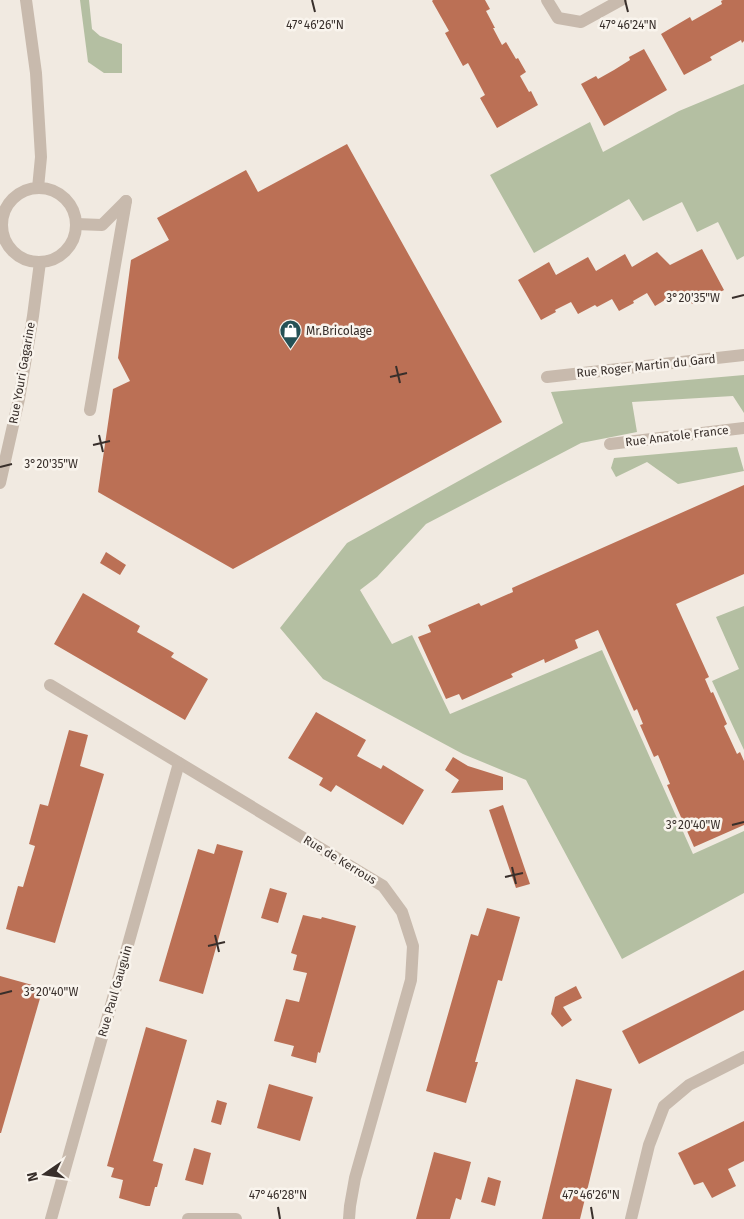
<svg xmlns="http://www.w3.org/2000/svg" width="744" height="1219" viewBox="0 0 744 1219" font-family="'Fira Sans',sans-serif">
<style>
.green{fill:#b4bfa2}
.building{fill:#bb7055}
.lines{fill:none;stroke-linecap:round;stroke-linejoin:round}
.service{stroke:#c8baad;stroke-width:12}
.minor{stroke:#c8baad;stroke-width:12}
.tertiary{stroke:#c8baad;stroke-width:12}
.ticks{fill:none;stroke:#382f2b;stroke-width:2}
.labels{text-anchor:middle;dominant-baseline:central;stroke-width:5;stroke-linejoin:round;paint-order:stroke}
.poi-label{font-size:12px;fill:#382f2b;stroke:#f9f4ed;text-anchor:start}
.street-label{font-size:12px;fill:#382f2b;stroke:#f9f4ed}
.ticks-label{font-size:12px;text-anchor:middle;fill:#382f2b;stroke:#f9f4ed;stroke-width:5;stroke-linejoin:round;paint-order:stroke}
</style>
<rect width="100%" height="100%" fill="#f1eae1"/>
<!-- green -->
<g class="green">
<path d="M80,0H89L92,29L100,36L122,44V73H104L88,62Z"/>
<path d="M744,84V256L737,260L718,222L697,232L682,202L643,221L629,199L534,253L490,175L590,122L603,152L679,111Z"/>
<path d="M744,375V413L733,396L632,402L637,432L581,443L426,524L377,577L360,590L392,644L412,635L450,714L602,650L693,854L744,831V893L622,959L526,780L463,754L323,679L280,628L347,543L563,423L551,392Z"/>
<path d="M737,447L744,471L678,484L647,462L616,477L611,468L614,458Z"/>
<path d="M744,606V750L712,681L739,669L716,617Z"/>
</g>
<!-- building -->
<g class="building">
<path d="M433,0H485L490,9L486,11L495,28H493L502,45L506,42L516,59L518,58L526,72L520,76L529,92L531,91L538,105L497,128L480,98L485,95L468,63L463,66L445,33L449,31L432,1Z"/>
<path d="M723,0H744V41L742,43L741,40L710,57L712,60L684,75L661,34L690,17L692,21L722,4L721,1Z"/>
<path d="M644,49L667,90L604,126L581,84L596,76L598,79L614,70L630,60L629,57Z"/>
<path d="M347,144L502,422L233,569L98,492L113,389L130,381L118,358L131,260L169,240L157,218L246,170L258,192Z"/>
<path d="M702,249L724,290L709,298L708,296L692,304L686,292L672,299L670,297L655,306L647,293L633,301L634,303L619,311L612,299L597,307L595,305L578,314L571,302L555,310L556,312L541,320L518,280L549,262L556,275L588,257L596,271L625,254L632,267L657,252L670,265Z"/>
<path d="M744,485V574L676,604L709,677L705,679L711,693L713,692L727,724L724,726L737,754L740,752L744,761V825L694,847L667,785L670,784L658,755L654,757L640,725L643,724L637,709L634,711L598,630L575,640L578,648L545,663L544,659L511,674L513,677L462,700L459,694L446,699L418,637L431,632L428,625L479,603L481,606L513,592L512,588Z"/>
<path d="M106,552L126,565L120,575L100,563Z"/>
<path d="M83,593L140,626L137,632L174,653L171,657L208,679L185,720L54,644Z"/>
<path d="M316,712L366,740L357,756L381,769L383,765L424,790L403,825L336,785L331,792L319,785L323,778L288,758Z"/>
<path d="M69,730L88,735L80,766L104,774L55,943L6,929L18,886L23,887L35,846L29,844L40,804L48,806Z"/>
<path d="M453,757L468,766L503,777V790L451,793L459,780L445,770Z"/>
<path d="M503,805L530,884L516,888L489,810Z"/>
<path d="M217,844L243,851L203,994L159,981L198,849L214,854Z"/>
<path d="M270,888L287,893L278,923L261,918Z"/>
<path d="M487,908L520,917L502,981L498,980L475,1062H478L466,1103L426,1091L471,934L478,936Z"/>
<path d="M303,915L321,919L322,917L356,926L320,1053L318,1052L316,1063L291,1056L294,1046L274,1041L286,999L299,1002L307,973L293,970L297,955L291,953Z"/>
<path d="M744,970V1010L639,1064L622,1031Z"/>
<path d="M0,976L43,988L1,1133H0Z"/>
<path d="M576,986L582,998L563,1007L572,1020L562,1027L551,1014L555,997Z"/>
<path d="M146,1027L187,1040L153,1161L163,1164L157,1187H155L150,1206H146L119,1198L123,1180L111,1177L114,1168L107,1166Z"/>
<path d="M576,1079L612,1089L580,1219H542Z"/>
<path d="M269,1084L313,1097L300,1141L257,1128Z"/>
<path d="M217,1100L227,1103L221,1125L211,1122Z"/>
<path d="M744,1121V1161L728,1169L736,1186L712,1198L703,1182L694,1185L678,1153Z"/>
<path d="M194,1148L211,1153L203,1185L185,1180Z"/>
<path d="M434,1152L471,1162L461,1200L456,1198L450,1219H416Z"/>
<path d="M488,1177L501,1181L495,1206L481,1202Z"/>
</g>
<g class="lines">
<!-- service -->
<g class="service">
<path d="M76,224L102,225L126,201"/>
<path d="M90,410L126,201"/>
</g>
<!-- minor -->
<g class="minor">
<path d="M547,0L558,18L581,22L621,0"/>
<path d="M547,377L744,355"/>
<path d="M610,444L744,428"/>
<path d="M50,685L383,886L402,912L413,946L411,980L355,1178L350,1206L349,1219"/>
<path d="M51,1219L179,763"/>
<path d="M188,1219H236"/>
<path d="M631,1219L649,1145L664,1106L689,1085L744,1057"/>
</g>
<!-- tertiary -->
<g class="tertiary">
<path d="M26,0L36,73L41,157L38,188"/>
<circle cx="39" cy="225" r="37"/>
<path d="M0,483L19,399L33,316L40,262"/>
</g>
</g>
<!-- ticks -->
<path class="ticks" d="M312,0L315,12M625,0L628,12M732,298L744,295M396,366L400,383M390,377L407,373M99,435L103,452M93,445L110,441M0,467L12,464M732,825L744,822M512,867L516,884M505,877L523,873M215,935L219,952M208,946L225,942M0,994L12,991M278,1207L280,1219M591,1207L593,1219"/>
<!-- icons -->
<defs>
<symbol id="shop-pin" viewBox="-11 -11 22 30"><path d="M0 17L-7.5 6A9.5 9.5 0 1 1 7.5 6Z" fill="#245156" stroke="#f9f4ed"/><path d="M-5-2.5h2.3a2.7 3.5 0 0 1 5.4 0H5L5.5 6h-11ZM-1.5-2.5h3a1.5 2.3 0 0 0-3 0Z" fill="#fff"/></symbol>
</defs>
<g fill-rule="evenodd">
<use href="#shop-pin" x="278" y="318" width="25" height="34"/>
</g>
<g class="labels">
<!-- poi labels -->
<g class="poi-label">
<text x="306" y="331">Mr.Bricolage</text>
</g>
<!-- street labels -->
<g class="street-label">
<text transform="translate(646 366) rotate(-6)">Rue Roger Martin du Gard</text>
<text transform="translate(22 373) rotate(-80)">Rue Youri Gagarine</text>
<text transform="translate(677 436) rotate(-7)">Rue Anatole France</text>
<text transform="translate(340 860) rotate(31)">Rue de Kerrous</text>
<text transform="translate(115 991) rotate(-74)">Rue Paul Gauguin</text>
</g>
</g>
<g class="ticks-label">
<text x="315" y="29">47°46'26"N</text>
<text x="628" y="29">47°46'24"N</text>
<text x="693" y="302">3°20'35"W</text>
<text x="51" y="468">3°20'35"W</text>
<text x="693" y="829">3°20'40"W</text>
<text x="51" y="996">3°20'40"W</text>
<text x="278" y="1199">47°46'28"N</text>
<text x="591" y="1199">47°46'26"N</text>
</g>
<!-- north arrow -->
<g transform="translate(45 1174) rotate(257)" stroke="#f9f4ed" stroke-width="4" paint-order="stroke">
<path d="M0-4L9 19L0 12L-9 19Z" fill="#382f2b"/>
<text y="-8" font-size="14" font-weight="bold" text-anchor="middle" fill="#382f2b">N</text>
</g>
</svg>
